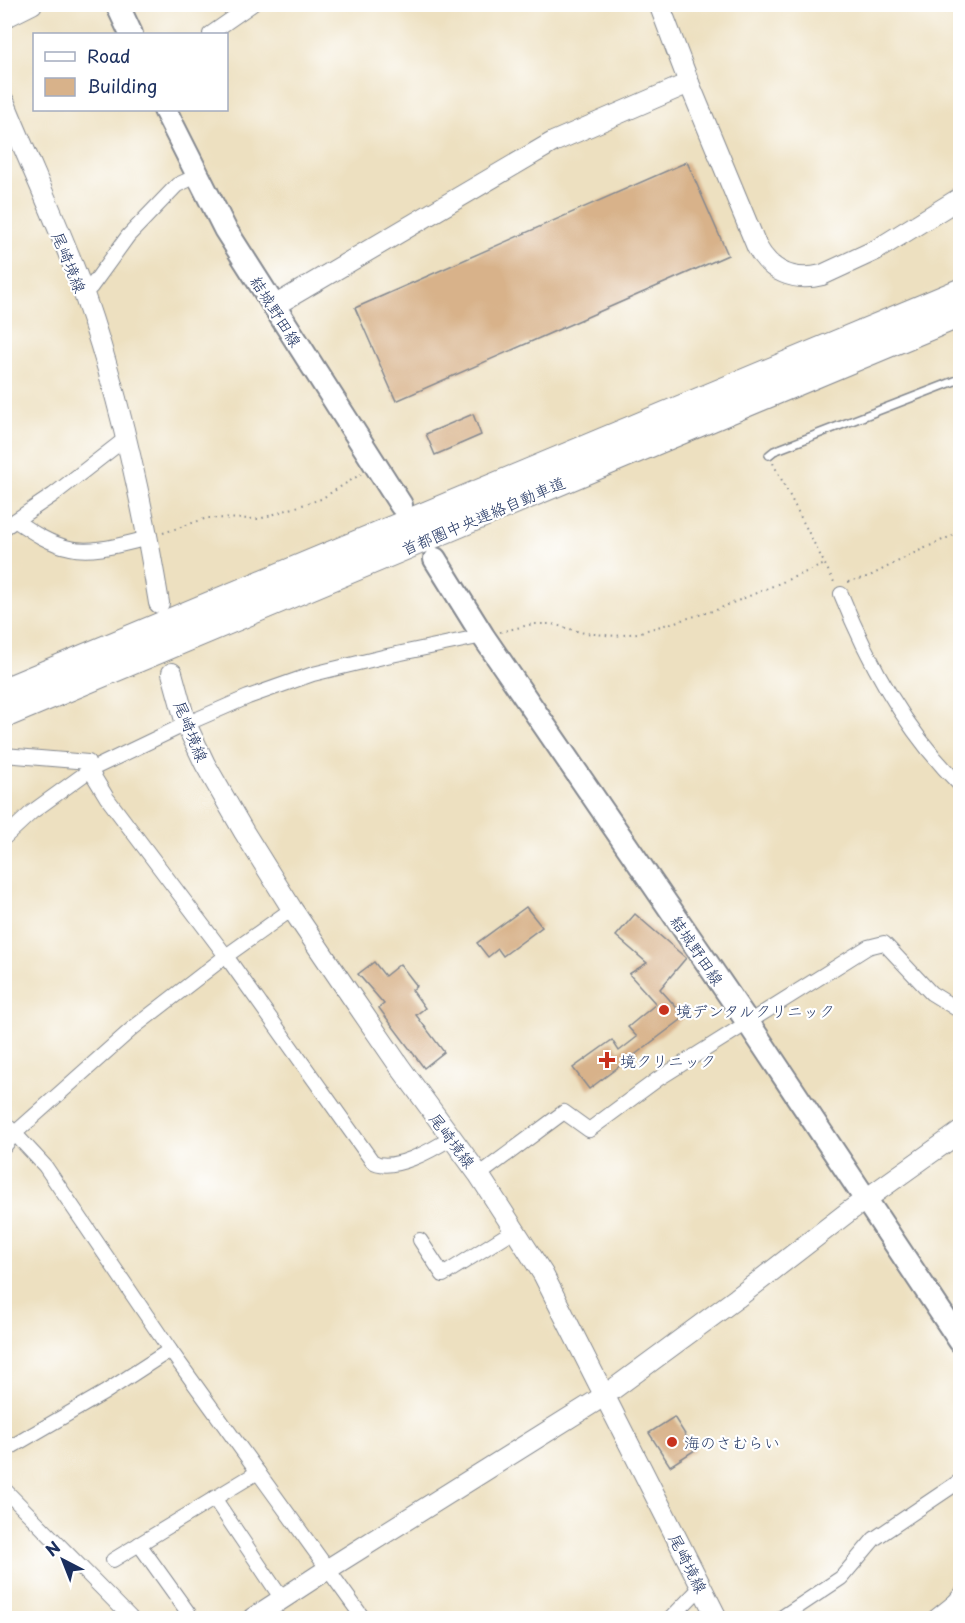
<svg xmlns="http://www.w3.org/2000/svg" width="965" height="1623" viewBox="0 0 965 1623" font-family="'Playpen Sans','Klee One',sans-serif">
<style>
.building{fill:#d8b28a}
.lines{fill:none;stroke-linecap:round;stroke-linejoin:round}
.lane-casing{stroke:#84888f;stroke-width:10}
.street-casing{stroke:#84888f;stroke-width:16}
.secondary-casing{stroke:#84888f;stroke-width:22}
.primary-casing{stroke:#84888f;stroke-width:26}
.highway-casing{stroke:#84888f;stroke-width:28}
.path{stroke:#84888f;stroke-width:2;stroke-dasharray:1.5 4.5;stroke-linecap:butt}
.lane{stroke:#fff;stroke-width:7}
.street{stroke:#fff;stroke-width:14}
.secondary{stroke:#fff;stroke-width:20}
.primary{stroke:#fff;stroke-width:22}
.highway{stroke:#fff;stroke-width:26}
.poi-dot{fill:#c8321e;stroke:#fff;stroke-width:2}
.labels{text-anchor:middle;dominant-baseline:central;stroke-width:4.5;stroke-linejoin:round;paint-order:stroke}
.street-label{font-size:16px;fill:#1b2f5e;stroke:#fff}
.poi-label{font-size:16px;fill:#1b2f5e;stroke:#fff;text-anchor:start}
</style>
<rect width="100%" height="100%" fill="#fff"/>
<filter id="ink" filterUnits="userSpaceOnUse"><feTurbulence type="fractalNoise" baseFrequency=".0167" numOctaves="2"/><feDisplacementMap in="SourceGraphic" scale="12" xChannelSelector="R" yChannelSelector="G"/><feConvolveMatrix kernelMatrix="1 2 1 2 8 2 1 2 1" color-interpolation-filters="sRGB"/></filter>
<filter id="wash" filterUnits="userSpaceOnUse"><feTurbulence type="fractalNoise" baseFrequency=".008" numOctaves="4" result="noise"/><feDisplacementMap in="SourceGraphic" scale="24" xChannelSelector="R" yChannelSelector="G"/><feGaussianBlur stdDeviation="1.35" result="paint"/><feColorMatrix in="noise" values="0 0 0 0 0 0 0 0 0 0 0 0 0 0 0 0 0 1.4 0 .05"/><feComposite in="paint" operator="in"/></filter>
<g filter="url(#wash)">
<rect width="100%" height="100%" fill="#ede0c0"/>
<g id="blocks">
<!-- building -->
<g class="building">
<path d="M687,162L728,255L396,401L355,308Z"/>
<path d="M473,414L481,435L435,455L426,434Z"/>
<path d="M526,907L542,927L503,956L498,949L488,957L477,943Z"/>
<path d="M635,914L686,958L660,989L685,1017L589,1089L573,1068L612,1040L619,1051L637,1037L628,1027L656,1004L629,974L647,963L616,936Z"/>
<path d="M374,962L385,976L400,964L417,986L412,990L425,1008L416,1015L444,1052L424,1068L379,1008L384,1004L358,974Z"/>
<path d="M674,1417L695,1450L670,1466L649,1433Z"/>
</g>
</g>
</g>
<g filter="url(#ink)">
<use href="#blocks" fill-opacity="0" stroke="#84888f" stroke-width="1.5"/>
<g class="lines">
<defs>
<path id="lane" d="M769,455L774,451L960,379"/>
<g id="street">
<path d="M210,34L253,4"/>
<path d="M84,293L91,287L128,236L177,185L197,176"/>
<path d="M16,521C32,532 50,544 70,548C93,554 126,543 149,538"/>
<path d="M4,528L53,495L125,439"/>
<path d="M841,594C869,664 906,732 960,785"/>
<path d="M4,755L88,762L90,770L107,798L226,956L372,1161C391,1174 434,1149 451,1138"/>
<path d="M4,838L32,812L90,770L186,724L248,697L313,674L387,656L483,636"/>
<path d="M4,1122L45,1166L170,1350L363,1618"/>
<path d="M4,1147L15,1133L133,1028L226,956L292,909"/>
<path d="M479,1175L564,1112L589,1130L658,1079L868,947L884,943L931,993L960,1011"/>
<path d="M420,1240L443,1275L516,1229"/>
<path d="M4,1451L104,1393L170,1350"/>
<path d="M4,1489L131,1618"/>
<path d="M214,1498L282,1599"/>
<path d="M139,1544L192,1618"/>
<path d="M113,1560L258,1472"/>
<path d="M671,1618L701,1587"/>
<path d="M781,1618L841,1578L874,1539L960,1481"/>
<path d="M934,1618L954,1602"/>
<path d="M959,1618L954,1602L960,1595"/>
</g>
<g id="secondary">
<path d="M659,4L689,83L757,247C771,272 794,282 822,275L876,250L960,198"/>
<path d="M4,18L32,4"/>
<path d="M4,101C30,165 61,230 84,294C119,394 142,499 159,603"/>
<path d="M274,306L553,142L689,83"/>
<path d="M172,673L186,724L205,764L244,832L292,909L347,990L400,1067L479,1175L543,1274L717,1618"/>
<path d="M253,1618L328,1569L604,1396L737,1298L848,1212L960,1132"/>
</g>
<g id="primary">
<path d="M117,4L131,34"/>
<path d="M165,110L225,229L401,505"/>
<path d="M435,559L483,636L749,1024L960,1341"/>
</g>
<g id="highway">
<path d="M4,691L960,292"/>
<path d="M4,715L960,314"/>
</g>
</defs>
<!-- lane casing -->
<use href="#lane" class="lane-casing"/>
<!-- street casing -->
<use href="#street" class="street-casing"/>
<!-- secondary casing -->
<use href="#secondary" class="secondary-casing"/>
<!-- primary casing -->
<use href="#primary" class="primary-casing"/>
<!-- highway casing -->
<use href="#highway" class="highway-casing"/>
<!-- path -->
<g class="path">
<path d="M773,463L835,584"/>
<path d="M163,533L207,518L259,519L321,499L361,474"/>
<path d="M848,582L870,576L912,554L960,532"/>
<path d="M500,632L533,624H552L584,633L616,636L637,633L716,610L825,564"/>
</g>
<!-- lane -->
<use href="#lane" class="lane"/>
<!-- street -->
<use href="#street" class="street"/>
<!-- secondary -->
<use href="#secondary" class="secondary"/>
<!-- primary -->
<use href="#primary" class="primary"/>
<!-- highway -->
<use href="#highway" class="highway"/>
</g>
</g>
<!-- markers -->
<g class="poi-dot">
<circle cx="664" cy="1010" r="6"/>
<path d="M604 1051h6v6h6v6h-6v6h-6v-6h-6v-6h6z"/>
<circle cx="672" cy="1442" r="6"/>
</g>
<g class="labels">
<!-- street labels -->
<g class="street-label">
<text transform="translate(70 262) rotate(68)">尾崎境線</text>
<text transform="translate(277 311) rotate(58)">結城野田線</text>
<text transform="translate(483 515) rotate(-23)">首都圏中央連絡自動車道</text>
<text transform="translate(192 731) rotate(68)">尾崎境線</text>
<text transform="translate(698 950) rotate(56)">結城野田線</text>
<text transform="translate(453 1140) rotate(53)">尾崎境線</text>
<text transform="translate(689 1563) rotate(63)">尾崎境線</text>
</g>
<!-- poi labels -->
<g class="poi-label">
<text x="676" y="1010">境デンタルクリニック</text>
<text x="620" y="1060">境クリニック</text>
<text x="684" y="1442">海のさむらい</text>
</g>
</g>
<!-- margin -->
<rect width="965" height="1623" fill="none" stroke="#fff" stroke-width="24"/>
<!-- legend -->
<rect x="33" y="33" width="195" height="78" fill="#ffffff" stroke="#a4acbf" stroke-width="1.5"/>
<rect x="45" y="52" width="30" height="9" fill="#ffffff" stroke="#a4acbf" stroke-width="1.5"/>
<text x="87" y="63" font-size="18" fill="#1b2f5e">Road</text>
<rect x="45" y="78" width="30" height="18" fill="#d8b28a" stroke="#a4acbf" stroke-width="1.5"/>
<text x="87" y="93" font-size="18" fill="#1b2f5e">Building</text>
<!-- north arrow -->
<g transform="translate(63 1560) rotate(318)" stroke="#ffffff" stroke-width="4.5" paint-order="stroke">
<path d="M0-4.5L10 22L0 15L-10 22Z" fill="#1b2f5e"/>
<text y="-9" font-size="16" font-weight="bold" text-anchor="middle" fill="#1b2f5e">N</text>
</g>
</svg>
